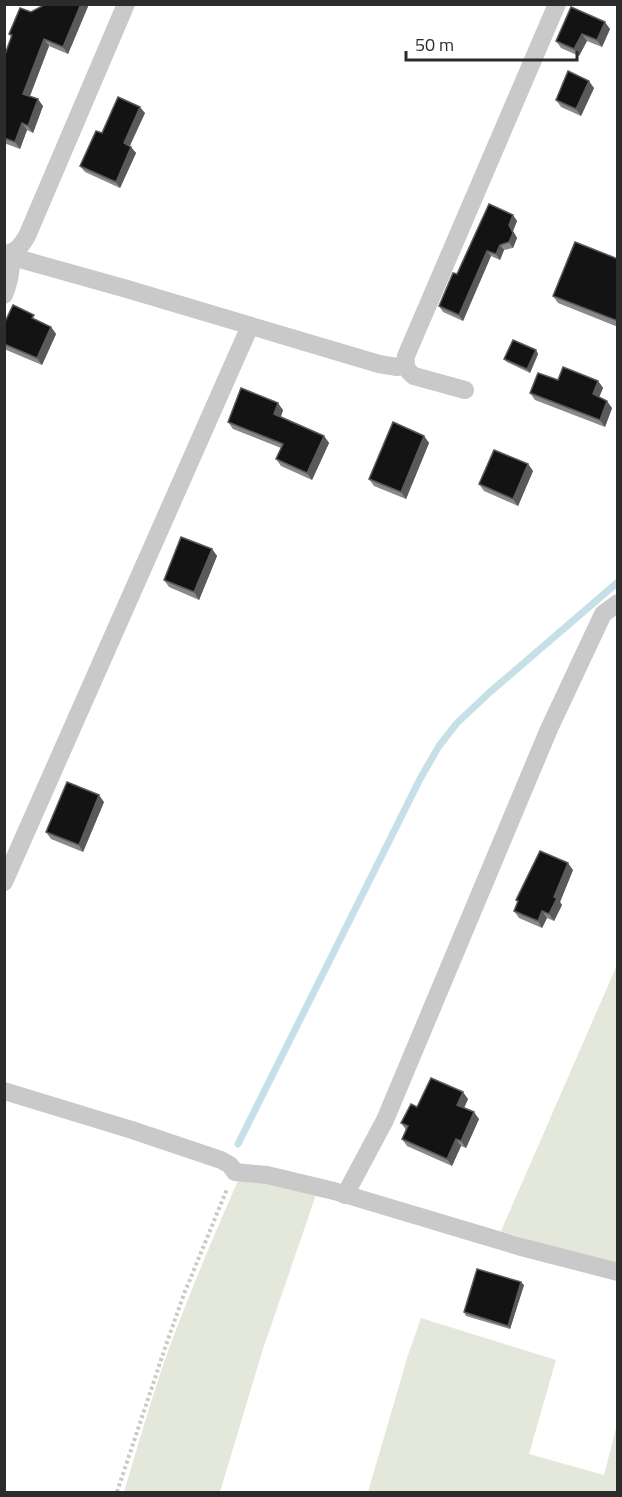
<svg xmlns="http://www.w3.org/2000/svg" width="622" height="1497" viewBox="0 0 622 1497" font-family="'Titillium Web',sans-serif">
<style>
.green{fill:#e4e8da}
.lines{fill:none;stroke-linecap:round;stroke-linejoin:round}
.stream{stroke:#c7dfe7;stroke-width:7}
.path{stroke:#c9c9c9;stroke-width:4;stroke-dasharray:3 3;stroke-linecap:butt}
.street{stroke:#c9c9c9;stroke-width:18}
.wall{fill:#898989}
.shaded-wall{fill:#5a5a5a}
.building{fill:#131313;stroke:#5a5a5a;stroke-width:1.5}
</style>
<rect width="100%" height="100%" fill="#fff"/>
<!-- green -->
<g class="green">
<path d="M617,965V1268L592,1261L501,1231Z"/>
<path d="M240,1176L317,1192L263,1349L220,1492H124C139,1442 153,1392 171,1343C192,1287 216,1231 240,1176Z"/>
<path d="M421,1318L556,1360L529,1454L604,1475L617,1424V1492H368L408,1355Z"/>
</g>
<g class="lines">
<!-- stream -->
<path class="stream" d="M238,1144L420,779L439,746L457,723L490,692L618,582"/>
<!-- path -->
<path class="path" d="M117,1492L166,1345L184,1294L227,1189"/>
<!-- street -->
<g class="street">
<path d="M11,253L20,259L127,289L379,364L397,367L405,364"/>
<path d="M4,254C16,253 21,246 27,236L126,4"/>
<path d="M4,295C10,281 12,269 11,253"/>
<path d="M465,390L414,376C406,370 405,366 406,356L557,4"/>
<path d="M4,882L250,326"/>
<path d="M4,1091L132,1130L221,1160L230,1165L235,1172L267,1175L334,1191L521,1247L618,1272"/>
<path d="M345,1195L385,1120L549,729L603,614L618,603"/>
</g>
</g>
<!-- wall -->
<g class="wall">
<path d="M46,4H89L68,54L49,46L30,96L43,106L33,133L27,130L20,149L4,143V57L11,37L9,34L31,12Z"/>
<path d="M571,7L610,29L602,47L587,41L579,56L561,48L556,41Z"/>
<path d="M594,88L581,116L561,107L556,100Z"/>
<path d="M145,113L130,146L136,153L120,188L85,172L80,166L102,133Z"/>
<path d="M513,215L517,221L513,231L517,238L513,248L504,250L500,260L491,256L463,321L443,312L439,306L457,274Z"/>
<path d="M618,259V327L558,303L553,296Z"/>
<path d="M38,321L51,327L56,334L42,365L4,349V324Z"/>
<path d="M536,350L538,354L530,373L507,362L504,359Z"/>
<path d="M558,380L598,381L603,388L599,397L612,408L605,427L535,400L530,393Z"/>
<path d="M283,410L281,417L324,436L329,443L312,480L281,466L276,459L281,448L233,429L228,422Z"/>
<path d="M424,436L429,443L406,499L374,486L369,479Z"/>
<path d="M528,464L533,471L518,506L484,491L479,484Z"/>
<path d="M212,549L217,556L199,600L169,587L164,580Z"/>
<path d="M104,802L83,852L51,839L46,832Z"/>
<path d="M573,870L560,902L562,905L554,921L547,918L542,928L519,918L514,911L518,902L516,900Z"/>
<path d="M468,1099L464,1108L479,1119L466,1148L461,1146L452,1166L407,1146L402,1139L406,1130L401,1123L417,1107Z"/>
<path d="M524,1285L510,1329L466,1316L464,1312Z"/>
</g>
<!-- shaded-wall -->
<g class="shaded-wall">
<path d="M81,4H89L68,54L63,47Z"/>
<path d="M605,22L610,29L602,47L597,40Z"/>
<path d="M582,34L587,41L579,56L574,49Z"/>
<path d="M44,39L49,46L28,101L23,94Z"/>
<path d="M589,81L594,88L581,116L576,109Z"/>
<path d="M38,99L43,106L33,133L28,126Z"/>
<path d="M140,107L145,113L128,149L124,143Z"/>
<path d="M22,123L27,130L20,149L15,142Z"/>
<path d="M131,147L136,153L120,188L116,182Z"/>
<path d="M513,215L517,221L513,231L517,238L513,248L509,242V225Z"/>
<path d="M500,245L504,250L500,260L496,254Z"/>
<path d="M487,251L491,256L463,321L459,315Z"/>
<path d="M51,327L56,334L42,365L37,358Z"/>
<path d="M536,350L538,354L530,373L527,369Z"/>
<path d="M598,381L603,388L597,402L593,394Z"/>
<path d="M607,401L612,408L605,427L600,420Z"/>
<path d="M278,403L283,410L279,421L274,414Z"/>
<path d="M324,436L329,443L312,480L307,473Z"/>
<path d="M424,436L429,443L406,499L401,492Z"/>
<path d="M528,464L533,471L518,506L513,499Z"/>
<path d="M212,549L217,556L199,600L194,592Z"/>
<path d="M99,795L104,802L83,852L79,845Z"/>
<path d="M568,863L573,870L560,902L562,905L554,921L549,914L554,897Z"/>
<path d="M542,911L547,918L542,928L538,921Z"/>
<path d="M463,1092L468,1099L462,1112L457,1105Z"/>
<path d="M474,1112L479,1119L466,1148L461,1141Z"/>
<path d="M456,1139L461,1146L452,1166L447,1159Z"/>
<path d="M521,1282L524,1285L510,1329L508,1326Z"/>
</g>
<!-- building -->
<g class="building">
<path d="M46,4H81L63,47L44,39L23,94L38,99L28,126L22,123L15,142L4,138V57L12,35L9,34L20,8L31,12Z"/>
<path d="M571,7L605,22L597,40L582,34L574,49L556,41Z"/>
<path d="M568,71L589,81L576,109L556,100Z"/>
<path d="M118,97L140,107L124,143L131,147L116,182L80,166L96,131L102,133Z"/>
<path d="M489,204L513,215L509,225L513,233L509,242L500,245L496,254L487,251L459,315L439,306L453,273L457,274Z"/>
<path d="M575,242L618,259V321L553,296Z"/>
<path d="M13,305L34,315L32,318L51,327L37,358L4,344V324Z"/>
<path d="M513,340L536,350L527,369L504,359Z"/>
<path d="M563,367L598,381L593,394L607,401L600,420L530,393L538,373L558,380Z"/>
<path d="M241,388L278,403L274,414L324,436L307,473L276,459L283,444L228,422Z"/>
<path d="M393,422L424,436L401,492L369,479Z"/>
<path d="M494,450L528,464L513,499L479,484Z"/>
<path d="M181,537L212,549L194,592L164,580Z"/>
<path d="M67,782L99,795L79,845L46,832Z"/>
<path d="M540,851L568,863L554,897L557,898L549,914L542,911L538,921L514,911L518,901L516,900Z"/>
<path d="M431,1078L463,1092L457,1105L474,1112L461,1141L456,1139L447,1159L402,1139L408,1126L401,1123L411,1104L417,1107Z"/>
<path d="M477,1269L521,1282L508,1326L464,1312Z"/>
</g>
<!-- border -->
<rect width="622" height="1497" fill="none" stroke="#2c2c2c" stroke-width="12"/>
<!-- scale -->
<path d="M406 51v9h171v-9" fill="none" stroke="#2c2c2c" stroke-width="3"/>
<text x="415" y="51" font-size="18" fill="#2c2c2c" stroke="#ffffff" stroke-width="4.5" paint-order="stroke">50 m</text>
</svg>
